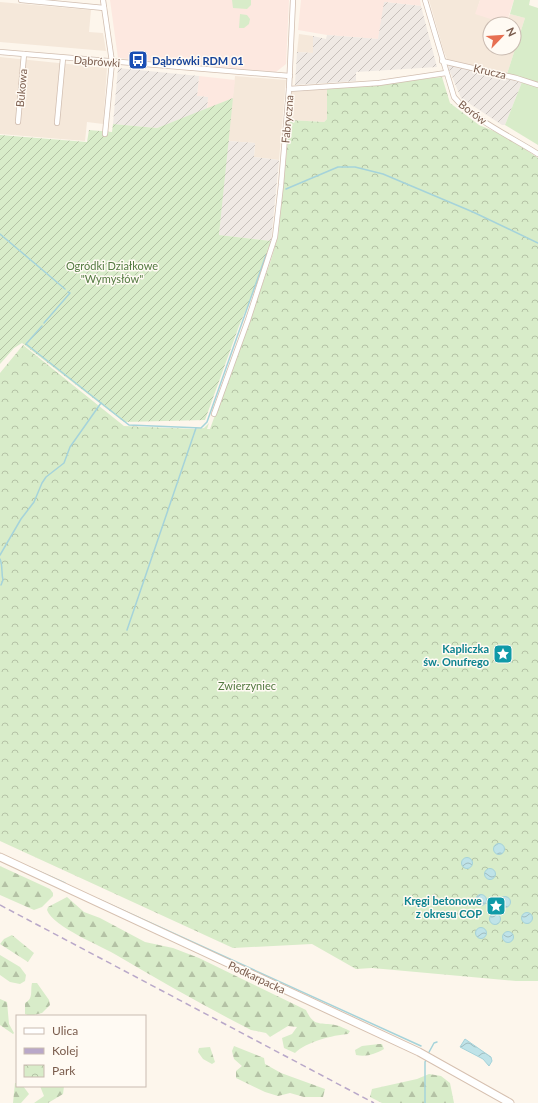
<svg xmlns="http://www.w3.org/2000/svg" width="538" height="1103" viewBox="0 0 538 1103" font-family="Lato,sans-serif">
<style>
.residential{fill:#f5e8da;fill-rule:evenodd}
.commercial{fill:#fde8e0}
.industrial{fill:url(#industrial-furrows)}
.grass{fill:#d8ecc9}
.forest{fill:url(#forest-firs)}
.park{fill:url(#park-crowns)}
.garden{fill:url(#garden-furrows)}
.water{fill:url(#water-waves);stroke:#a5d3da}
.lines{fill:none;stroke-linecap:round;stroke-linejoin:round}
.stream{stroke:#a5d3da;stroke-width:1.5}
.minor-casing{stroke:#d1beb0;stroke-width:6}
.secondary-casing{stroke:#d6c0b0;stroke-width:9}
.minor{stroke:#fff;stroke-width:4.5}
.secondary{stroke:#fff;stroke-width:7}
.rail{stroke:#b9a8c9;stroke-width:1.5;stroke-dasharray:6 4;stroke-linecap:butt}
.labels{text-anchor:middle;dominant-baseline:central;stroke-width:3;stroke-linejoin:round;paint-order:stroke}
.transit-label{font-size:11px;font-weight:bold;fill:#164399;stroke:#fffaf3;text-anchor:start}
.street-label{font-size:11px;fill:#7a5c4d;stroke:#fffaf3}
.park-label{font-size:11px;fill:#537a41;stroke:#fffaf3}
.culture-label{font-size:11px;font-weight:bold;fill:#0d838f;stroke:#fffaf3;text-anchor:end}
</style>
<defs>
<pattern id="industrial-furrows" width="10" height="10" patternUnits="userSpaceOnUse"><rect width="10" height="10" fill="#efe9e4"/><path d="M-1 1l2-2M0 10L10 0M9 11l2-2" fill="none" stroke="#c7c0bb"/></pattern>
<pattern id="forest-firs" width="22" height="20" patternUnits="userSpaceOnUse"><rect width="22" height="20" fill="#d8ecc9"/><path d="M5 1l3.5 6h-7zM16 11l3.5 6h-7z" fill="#b4c2a5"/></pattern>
<pattern id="park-crowns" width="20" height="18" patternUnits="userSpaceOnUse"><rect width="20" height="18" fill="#d8ecc9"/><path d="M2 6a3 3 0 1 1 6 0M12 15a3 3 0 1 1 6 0" fill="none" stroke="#b4c2a5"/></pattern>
<pattern id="garden-furrows" width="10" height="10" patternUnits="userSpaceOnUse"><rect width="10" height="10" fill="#d8ecc9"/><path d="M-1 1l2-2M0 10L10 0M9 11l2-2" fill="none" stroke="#b4c2a5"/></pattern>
<pattern id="water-waves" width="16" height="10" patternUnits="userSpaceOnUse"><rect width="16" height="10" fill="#bfe3e8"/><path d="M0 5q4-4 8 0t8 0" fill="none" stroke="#a0bbbe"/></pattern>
</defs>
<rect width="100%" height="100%" fill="#fdf6ec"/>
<!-- residential -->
<g class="residential">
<path d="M429,0H480L476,13L506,24L510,14L525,18L507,74L447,59L444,52ZM490,24H514V48H490Z"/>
<path d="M0,2L91,10L89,32L103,33L106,51L0,42Z"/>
<path d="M299,34L313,36V53L297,52Z"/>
<path d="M0,57L107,68L103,124L87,122L85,141L0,134Z"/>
<path d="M235,76L286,80L279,160L254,157L255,143L228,141Z"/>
<path d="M327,89V119L324,122L290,120L292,92Z"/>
</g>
<!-- commercial -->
<g class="commercial">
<path d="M110,0H289L286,64L276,72L118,58Z"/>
<path d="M301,0H420L421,6L385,2L378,39L327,35L298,30Z"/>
<path d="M480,0H514L506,24L475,14Z"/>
<path d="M199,76L235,80L233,98L207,109L208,97L197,96Z"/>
</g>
<!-- industrial -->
<g class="industrial">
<path d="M384,2L421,6L437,67L356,72V81L295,85L297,52L313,53V36L326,39L327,35L378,39Z"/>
<path d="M450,64L522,82L505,125H502L461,98L448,67Z"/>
<path d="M118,68L199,76L197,96L208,97L207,109L157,128L113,124Z"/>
<path d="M228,141L255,143L254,157L279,160L271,241L219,235Z"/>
</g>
<!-- grass -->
<g class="grass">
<path d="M232,0H251V5L247,9L233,8Z"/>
<path d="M514,0H530L529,5L538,8V83L507,74L525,18L510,14Z"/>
<path d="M240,14L247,15L250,19L249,24L244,28H239Z"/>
<path d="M522,82L538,87V145L505,125Z"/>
</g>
<!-- forest -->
<g class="forest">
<path d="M0,866L50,889L53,893V896L42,907L34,910L0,895Z"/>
<path d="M67,897L84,912L100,918L145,942L173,948L199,958L306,1010C314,1027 319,1022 335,1025C341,1026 345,1029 350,1031L348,1034C333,1035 306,1042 295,1053L284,1048L282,1038L292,1034L297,1027L288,1026L270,1037L266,1033L251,1030C206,1007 162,982 118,956C102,946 53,927 47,910L48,907Z"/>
<path d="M12,935L34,953L28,962L0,944L4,939Z"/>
<path d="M0,955L20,967L26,975L25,981L20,984L10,982L0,975Z"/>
<path d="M32,983H37L49,1000L50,1005L42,1013L30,1016L25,1014V1003C34,998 30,991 32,983Z"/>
<path d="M0,999L7,1002L9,1024L14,1033L13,1034L0,1025Z"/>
<path d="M379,1044H382L384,1049C375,1054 367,1057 356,1055L355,1050L362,1046Z"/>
<path d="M234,1046L264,1058L265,1064L281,1073L325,1089L323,1097H304L290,1093L278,1096L265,1092L236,1078V1071L242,1066L234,1059L232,1051Z"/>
<path d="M210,1047L215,1062L212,1064L203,1059L198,1052L199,1048Z"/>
<path d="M429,1074L441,1076L450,1083L454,1103H382L370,1097L372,1089L417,1079Z"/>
<path d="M15,1083H17V1086H23L29,1094L21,1103H13Z"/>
<path d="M40,1086H64L63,1094L48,1103H34L44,1096Z"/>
</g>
<!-- park -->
<path class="park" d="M442,77L450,103L479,125L506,136L538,158V981H516L372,968L356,969L312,944L233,948L0,841V373L23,345L124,426L194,429L204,428L209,423L207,429H210L270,263L278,236L290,120L324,122L327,119V89Z"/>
<!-- garden -->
<path class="garden" d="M233,98L219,235L271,241L273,246L239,326L205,420L124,422L22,343L14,348L0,364V135L87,142L89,130L112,132L113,124L157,128Z"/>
<!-- water -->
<g class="water">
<circle cx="499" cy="849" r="5.5"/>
<circle cx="467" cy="863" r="5.5"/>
<circle cx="490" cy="874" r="5.5"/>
<circle cx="481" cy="900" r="5.5"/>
<circle cx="505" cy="902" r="5.5"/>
<circle cx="527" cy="918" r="5.5"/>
<circle cx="495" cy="919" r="5.5"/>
<circle cx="481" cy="933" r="5.5"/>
<circle cx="508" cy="937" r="5.5"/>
<path d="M465,1039L491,1057L492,1061L489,1066L483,1059L460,1047Z"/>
</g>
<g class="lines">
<!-- stream -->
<g class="stream">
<path d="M286,189L338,167H355L383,174L473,212L538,243"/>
<path d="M0,234L65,289"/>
<path d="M44,323L70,293L68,292"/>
<path d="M42,326L26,344L129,425L201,428L207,422L266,255"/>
<path d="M0,555L21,519L34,502L42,483L46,477L64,463L70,447L101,403"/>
<path d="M0,559C3,566 1,572 3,580L1,585"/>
<path d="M127,630L196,428"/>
<path d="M29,867L65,883"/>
<path d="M98,899L421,1046"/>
<path d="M428,1054L434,1043L437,1042"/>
<path d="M425,1103V1062L427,1058"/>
</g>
<defs>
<g id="minor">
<path d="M21,0L104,8"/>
<path d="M103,0L112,62L105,134"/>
<path d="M425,0L454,97C471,118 515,139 538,154"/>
<path d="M0,52L290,76"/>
<path d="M442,61L516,78L538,85"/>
<path d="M289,89L379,83L446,73"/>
<path d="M18,122L24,54"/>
<path d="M57,123L63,58"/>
<path d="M214,414L248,320L275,237L281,185L289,89L293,0"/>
</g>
<path id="secondary" d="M0,857L419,1052L510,1103"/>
</defs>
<!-- minor casing -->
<use href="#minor" class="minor-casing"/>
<!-- secondary casing -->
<use href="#secondary" class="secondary-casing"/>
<!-- minor -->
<use href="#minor" class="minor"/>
<!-- secondary -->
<use href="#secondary" class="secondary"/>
<!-- rail -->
<path class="rail" d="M0,905L374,1103"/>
</g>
<!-- icons -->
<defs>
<symbol id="bus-square" viewBox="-11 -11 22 22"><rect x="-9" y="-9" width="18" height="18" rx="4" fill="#1a4fb4" stroke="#fffaf3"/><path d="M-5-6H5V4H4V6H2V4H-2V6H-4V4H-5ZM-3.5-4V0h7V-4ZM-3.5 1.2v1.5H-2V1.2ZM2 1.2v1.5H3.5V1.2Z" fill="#fff"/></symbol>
<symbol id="sight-square" viewBox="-11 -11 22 22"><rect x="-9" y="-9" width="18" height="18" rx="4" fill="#0f9aa8" stroke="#fffaf3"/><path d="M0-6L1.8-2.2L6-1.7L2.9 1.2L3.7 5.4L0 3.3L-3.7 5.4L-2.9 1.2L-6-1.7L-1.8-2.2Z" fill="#fff"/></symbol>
</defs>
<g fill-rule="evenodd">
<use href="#bus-square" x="127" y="49" width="22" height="22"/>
<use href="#sight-square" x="492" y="643" width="22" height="22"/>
<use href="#sight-square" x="485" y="895" width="22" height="22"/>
</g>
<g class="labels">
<!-- transit labels -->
<g class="transit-label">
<text x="152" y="60">Dąbrówki RDM 01</text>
</g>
<!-- street labels -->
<g class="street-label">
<text transform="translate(97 61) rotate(4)">Dąbrówki</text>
<text transform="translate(490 71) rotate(13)">Krucza</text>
<text transform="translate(21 88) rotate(-85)">Bukowa</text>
<text transform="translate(473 112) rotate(37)">Borów</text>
<text transform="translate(287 119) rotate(-85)">Fabryczna</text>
<text transform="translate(257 977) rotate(25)">Podkarpacka</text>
</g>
<!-- park labels -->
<g class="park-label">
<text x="112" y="265">Ogródki Działkowe<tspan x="112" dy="13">"Wymysłów"</tspan></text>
<text x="247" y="685">Zwierzyniec</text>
</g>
<!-- culture labels -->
<g class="culture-label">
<text x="489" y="648">Kapliczka<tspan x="489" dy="13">św. Onufrego</tspan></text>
<text x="482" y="900">Kręgi betonowe<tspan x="482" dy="13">z okresu COP</tspan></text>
</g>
</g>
<!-- legend -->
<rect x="16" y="1015" width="130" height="72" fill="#fffaf3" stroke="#cabbb1"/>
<rect x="24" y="1028" width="20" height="6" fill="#ffffff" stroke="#cabbb1"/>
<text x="52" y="1035" font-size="12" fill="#7a5c4d">Ulica</text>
<rect x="24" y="1048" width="20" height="6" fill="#b9a8c9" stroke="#cabbb1"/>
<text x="52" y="1055" font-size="12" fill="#7a5c4d">Kolej</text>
<rect x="24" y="1065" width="20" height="12" fill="url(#park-crowns)" stroke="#cabbb1"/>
<text x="52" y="1075" font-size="12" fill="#7a5c4d">Park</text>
<!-- north arrow -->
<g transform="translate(502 36) rotate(65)"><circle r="19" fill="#fffaf3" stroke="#cabbb1"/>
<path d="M0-3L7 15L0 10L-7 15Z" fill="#e76f51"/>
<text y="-6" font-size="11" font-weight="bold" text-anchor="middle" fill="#7a5c4d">N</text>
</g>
</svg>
